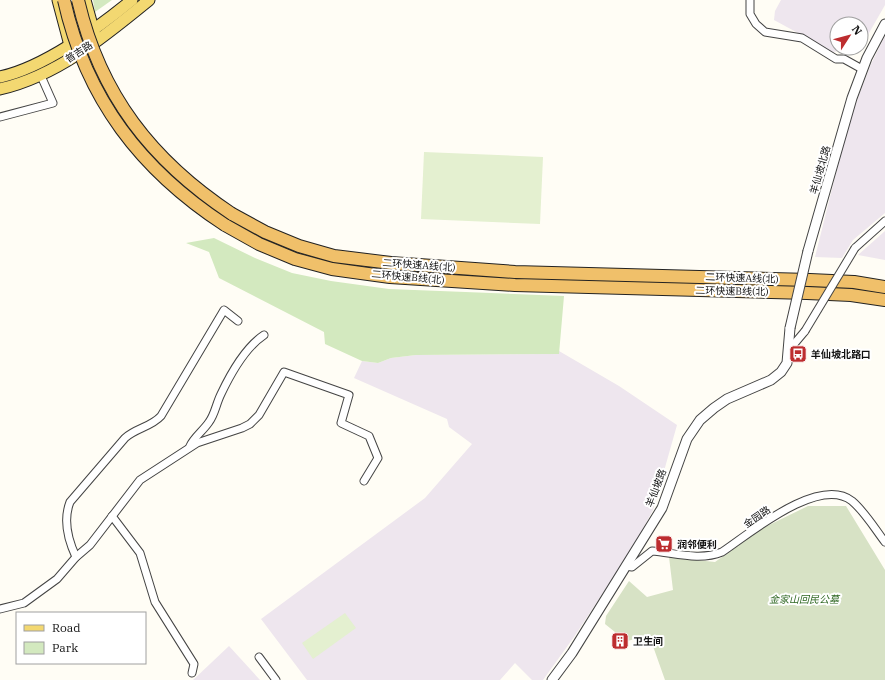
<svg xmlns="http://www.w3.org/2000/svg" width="885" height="680" viewBox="0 0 885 680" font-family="'IBM Plex Serif','Noto Sans SC',serif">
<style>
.industrial{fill:#eee6ee}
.green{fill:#d3e9bf}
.cemetery{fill:#d7e2c5}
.pitch{fill:#e4f0d0}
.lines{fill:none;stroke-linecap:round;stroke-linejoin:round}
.minor-casing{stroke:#444;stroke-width:9}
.tertiary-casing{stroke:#444;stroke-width:11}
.primary-casing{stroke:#222;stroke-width:13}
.trunk-casing{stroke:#222;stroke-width:14}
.minor{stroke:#fff;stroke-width:7}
.tertiary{stroke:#fff;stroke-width:9}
.primary{stroke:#f3d871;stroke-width:11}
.trunk{stroke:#f0c06a;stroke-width:12}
.minor-bridge-casing{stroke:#444;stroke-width:9;stroke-linecap:butt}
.tertiary-bridge-casing{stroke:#444;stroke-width:11;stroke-linecap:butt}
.trunk-bridge-casing{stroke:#222;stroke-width:14;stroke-linecap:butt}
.minor-bridge{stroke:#fff;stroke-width:7}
.tertiary-bridge{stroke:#fff;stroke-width:9}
.trunk-bridge{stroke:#f0c06a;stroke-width:12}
.labels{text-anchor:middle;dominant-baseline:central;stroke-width:4;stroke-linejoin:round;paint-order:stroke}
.street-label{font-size:10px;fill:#111;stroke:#fff}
.poi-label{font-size:10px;font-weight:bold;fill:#111;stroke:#fff;text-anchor:start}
.park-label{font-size:10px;font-style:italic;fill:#2e6722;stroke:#fff}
</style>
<rect width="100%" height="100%" fill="#fffdf5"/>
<!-- industrial -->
<g class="industrial">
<path d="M781,0H885V5L861,47V24H837V48H860L833,52L774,20L775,11Z"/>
<path d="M885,36V213L853,240L842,258L815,257L849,121L871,64Z"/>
<path d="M885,231V260L858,255Z"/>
<path d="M559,351L619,386L677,425L653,510L633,547L574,637L543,680H532L515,663L500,680H307L261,619L425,498L472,444L449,427L447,419L354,378L362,361L378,363L391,358L416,355L559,354Z"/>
<path d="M229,646L260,680H193Z"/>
</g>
<!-- green -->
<g class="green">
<path d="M93,0H112L95,12Z"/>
<path d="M214,238L255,258L292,273L331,281L389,289L564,296L559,354L416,355L391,358L378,363L362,361L325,344L324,332L219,278L209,252L186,243Z"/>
</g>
<!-- cemetery -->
<path class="cemetery" d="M808,506H846L885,570V680H665L649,635L624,642L620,636L605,624L606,616L629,581L647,597L673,590L669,557L715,562L763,528Z"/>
<!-- pitch -->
<g class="pitch">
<path d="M424,152L543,157L540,224L421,219Z"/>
<path d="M345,613L356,628L313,659L302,643Z"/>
</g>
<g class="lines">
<defs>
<g id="minor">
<path d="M750,0V14L756,24L765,32L802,38L836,59H844L862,69"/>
<path d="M0,117L53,103L41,76"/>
<path d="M855,248L885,221"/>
<path d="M789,350L805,331"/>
<path d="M190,446C194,437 203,431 209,422C215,414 216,404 221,394C230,375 246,347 264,335"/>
<path d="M112,516L140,553L155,602L194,664L192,673"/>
<path d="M76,557C68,540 63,520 70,502L125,438C136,428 151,427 161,416L224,310L238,321"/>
<path d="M626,566L632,567L652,551C675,553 700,561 722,552C749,534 819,475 852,501C865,512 875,529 885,542"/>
<path d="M0,609L24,603L57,579L76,557L90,545L140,480L197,443L242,428L250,424L259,415L284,372L349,395L341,423L369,436L378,458L364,481"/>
<path d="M259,657L276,680"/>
</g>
<g id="tertiary">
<path d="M808,251L852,98L867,58L885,24"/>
<path d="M552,680L572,653L662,508L687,439L700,420L714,408L727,399L771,380L781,372L787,363L790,328"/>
</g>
<g id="primary">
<path d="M58,0L71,49"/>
<path d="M85,0L95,36"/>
<path d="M0,77C43,68 98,28 132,0"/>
<path d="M0,89C57,76 105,36 149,0"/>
</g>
<g id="trunk">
<path d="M232,214L265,232L299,246L334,256L391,263L515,272L810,280L854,282L885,287"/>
<path d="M225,225L259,244L295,259L332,269L390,277L515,285L807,293L851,295L885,300"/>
</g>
</defs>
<!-- minor casing -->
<use href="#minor" class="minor-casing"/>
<!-- tertiary casing -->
<use href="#tertiary" class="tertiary-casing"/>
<!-- primary casing -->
<use href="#primary" class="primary-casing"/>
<!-- trunk casing -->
<use href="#trunk" class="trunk-casing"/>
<!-- minor -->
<use href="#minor" class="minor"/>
<!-- tertiary -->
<use href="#tertiary" class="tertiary"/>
<!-- primary -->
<use href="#primary" class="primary"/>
<!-- trunk -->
<use href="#trunk" class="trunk"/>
<defs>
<path id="minor-bridge" d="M805,331L855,248"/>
<path id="tertiary-bridge" d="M790,328L808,251"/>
<g id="trunk-bridge">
<path d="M64,0C86,99 141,170 225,225"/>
<path d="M78,0C100,95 152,161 232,214"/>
</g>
</defs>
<!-- minor-bridge casing -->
<use href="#minor-bridge" class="minor-bridge-casing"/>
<!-- tertiary-bridge casing -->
<use href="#tertiary-bridge" class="tertiary-bridge-casing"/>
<!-- trunk-bridge casing -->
<use href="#trunk-bridge" class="trunk-bridge-casing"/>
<!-- minor-bridge -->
<use href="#minor-bridge" class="minor-bridge"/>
<!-- tertiary-bridge -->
<use href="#tertiary-bridge" class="tertiary-bridge"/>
<!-- trunk-bridge -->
<use href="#trunk-bridge" class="trunk-bridge"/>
</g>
<!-- icons -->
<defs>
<symbol id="bus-square" viewBox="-11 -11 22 22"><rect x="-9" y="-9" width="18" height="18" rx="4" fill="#bd2d2f" stroke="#fff"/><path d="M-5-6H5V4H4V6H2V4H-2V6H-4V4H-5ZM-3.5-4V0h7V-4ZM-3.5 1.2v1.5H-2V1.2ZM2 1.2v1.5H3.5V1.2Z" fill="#fff"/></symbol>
<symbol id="supermarket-square" viewBox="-11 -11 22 22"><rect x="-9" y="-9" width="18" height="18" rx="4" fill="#bd2d2f" stroke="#fff"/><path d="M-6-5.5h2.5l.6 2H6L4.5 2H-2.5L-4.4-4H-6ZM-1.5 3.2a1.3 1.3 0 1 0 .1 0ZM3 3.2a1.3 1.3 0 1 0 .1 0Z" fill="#fff"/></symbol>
<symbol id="building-square" viewBox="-11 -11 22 22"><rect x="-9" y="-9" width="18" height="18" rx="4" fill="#bd2d2f" stroke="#fff"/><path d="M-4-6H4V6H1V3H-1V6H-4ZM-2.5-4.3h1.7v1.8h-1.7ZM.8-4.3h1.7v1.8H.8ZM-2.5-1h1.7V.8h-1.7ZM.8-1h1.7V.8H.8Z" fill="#fff"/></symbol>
</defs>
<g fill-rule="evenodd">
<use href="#bus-square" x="788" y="344" width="20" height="20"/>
<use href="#supermarket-square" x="654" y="534" width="20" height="20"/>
<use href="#building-square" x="610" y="631" width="20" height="20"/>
</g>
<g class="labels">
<!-- street labels -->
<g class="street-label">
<text transform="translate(79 52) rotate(-33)">普吉路</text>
<text transform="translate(820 170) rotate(-74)">羊仙坡北路</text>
<text transform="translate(419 265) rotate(4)">二环快速A线(北)</text>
<text transform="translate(408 277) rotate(5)">二环快速B线(北)</text>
<text transform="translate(742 278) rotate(2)">二环快速A线(北)</text>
<text transform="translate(732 291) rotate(1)">二环快速B线(北)</text>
<text transform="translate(656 488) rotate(-69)">羊仙坡路</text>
<text transform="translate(757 517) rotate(-34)">金园路</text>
</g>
<!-- poi labels -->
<g class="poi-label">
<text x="811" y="354">羊仙坡北路口</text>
<text x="677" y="544">润邻便利</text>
<text x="633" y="641">卫生间</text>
</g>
<!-- park labels -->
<g class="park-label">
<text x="804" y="599">金家山回民公墓</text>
</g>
</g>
<!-- legend -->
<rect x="16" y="612" width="130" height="52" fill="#ffffff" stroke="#a0a0a0"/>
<rect x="24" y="625" width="20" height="6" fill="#f3d871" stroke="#a0a0a0"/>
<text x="52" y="632" font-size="12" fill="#111111">Road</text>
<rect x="24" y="642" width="20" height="12" fill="#d3e9bf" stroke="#a0a0a0"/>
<text x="52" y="652" font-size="12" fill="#111111">Park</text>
<!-- north arrow -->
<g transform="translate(849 36) rotate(54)"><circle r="19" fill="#ffffff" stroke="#a0a0a0"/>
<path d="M0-3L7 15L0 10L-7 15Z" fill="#bd2d2f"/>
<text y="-6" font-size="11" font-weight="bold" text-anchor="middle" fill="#111111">N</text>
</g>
</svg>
